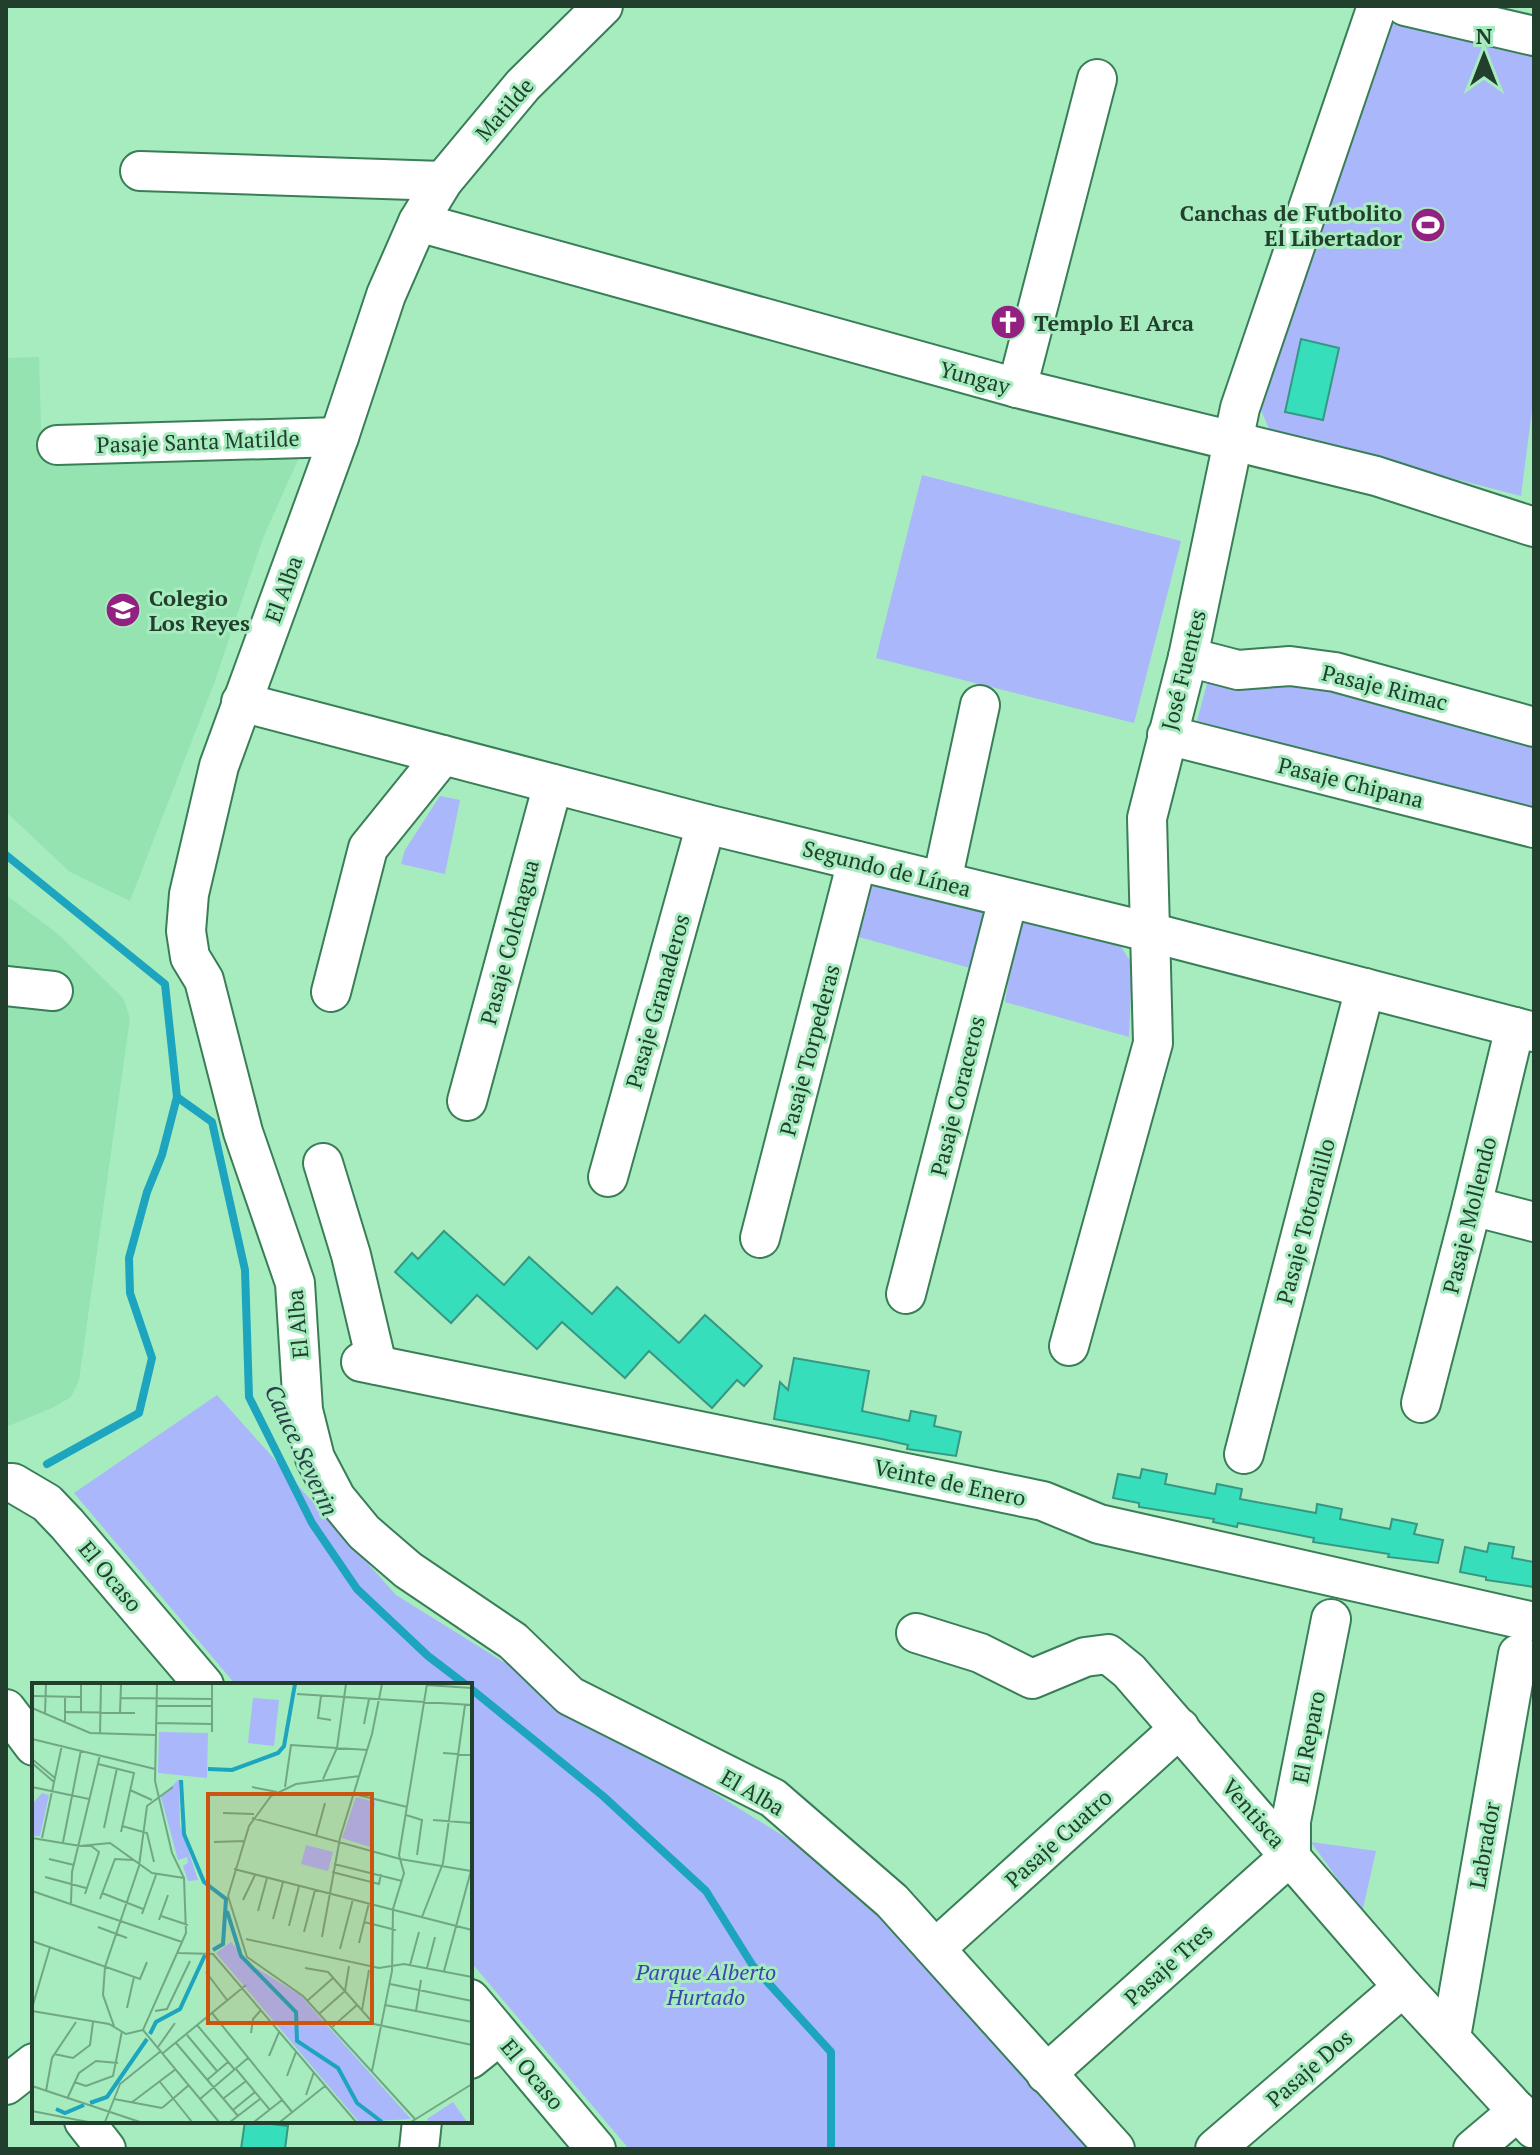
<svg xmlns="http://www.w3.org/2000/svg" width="1540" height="2155" viewBox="0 0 1540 2155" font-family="'PT Serif',serif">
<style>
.built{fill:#95e3b1}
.green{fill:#aab7fa}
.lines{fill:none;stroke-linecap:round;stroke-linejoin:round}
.stream{stroke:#1da4bf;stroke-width:8}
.building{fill:#36debc;stroke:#389782;stroke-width:2}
.minor-casing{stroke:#397e56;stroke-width:42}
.minor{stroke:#fff;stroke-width:38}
.labels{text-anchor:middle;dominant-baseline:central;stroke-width:6;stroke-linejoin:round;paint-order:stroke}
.street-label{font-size:22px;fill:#223f2d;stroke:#a6ecbf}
.poi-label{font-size:22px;font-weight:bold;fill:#223f2d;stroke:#a6ecbf;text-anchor:start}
.park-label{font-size:22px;font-style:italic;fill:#4044b2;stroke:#a6ecbf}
.water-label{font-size:24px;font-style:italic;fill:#284249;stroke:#a6ecbf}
.inset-river{fill:none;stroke:#1da4bf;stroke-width:4}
.inset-road{fill:none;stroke:#71a785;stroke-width:2}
.view{fill:#ca5511;fill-opacity:0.15;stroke:#ca5511;stroke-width:4}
.inset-edge{fill:none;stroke:#223f2d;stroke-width:4}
</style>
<rect width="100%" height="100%" fill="#a6ecbf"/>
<!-- built -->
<g class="built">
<path d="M39,357L42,459L301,453L263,538L215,681L130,901L70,872L6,812V358Z"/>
<path d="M6,895L58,934L123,998L130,1018L79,1380L71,1397L54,1407L6,1427Z"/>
</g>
<!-- green -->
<g class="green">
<path d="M1390,23L1534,57V394L1521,496L1270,431L1261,410Z"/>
<path d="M922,475L1181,541L1134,723L876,658Z"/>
<path d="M1209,676L1301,680L1534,742V813L1197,721Z"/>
<path d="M440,796L460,800L445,874L401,864L405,850Z"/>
<path d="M872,878L989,909L977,970L859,937Z"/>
<path d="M1018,921L1120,945L1132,964L1129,1037L1005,1002Z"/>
<path d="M217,1395L396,1595L793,1842L862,1895L1091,2149H629L470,1961V1685H236L74,1493Z"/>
<path d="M1311,1842L1376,1851L1362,1913Z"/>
</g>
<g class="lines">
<!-- stream -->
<g class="stream">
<path d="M6,855L165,984L177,1097L162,1155L147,1192L129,1258L130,1293L152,1358L139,1413L47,1464"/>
<path d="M177,1097L212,1122L245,1270L249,1397L312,1523L357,1589L428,1656L466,1685"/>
<path d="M470,1688L603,1796L706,1891L753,1966L831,2052V2149"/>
</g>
</g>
<!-- building -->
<g class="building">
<path d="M1301,339L1339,348L1323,420L1285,412Z"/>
<path d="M444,1231L504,1285L529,1257L592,1314L617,1287L679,1343L705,1315L762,1366L744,1386L737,1380L712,1408L649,1351L625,1378L562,1322L537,1349L477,1295L451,1323L395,1272L412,1253L418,1259Z"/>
<path d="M794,1358L869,1371L862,1411L909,1421L911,1411L936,1416L934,1426L961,1432L956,1456L907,1449L908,1445L882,1439L774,1419L780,1382L788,1390Z"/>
<path d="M1142,1469L1167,1474L1165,1484L1215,1494L1217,1484L1242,1489L1240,1499L1316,1513L1317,1504L1342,1509L1340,1519L1390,1529L1392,1519L1417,1524L1414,1534L1443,1540L1438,1563L1388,1557L1389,1554L1313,1542L1314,1538L1238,1523L1237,1527L1213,1522L1214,1519L1139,1507V1503L1113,1498L1118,1474L1140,1478Z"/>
<path d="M1489,1543L1514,1547L1512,1558L1534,1562V1587L1486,1580V1577L1460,1572L1465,1547L1487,1552Z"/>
<path d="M245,2121L288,2126L285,2149H241Z"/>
</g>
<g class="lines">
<defs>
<g id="minor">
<path d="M603,6L523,85L443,181L418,222L386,295L339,437L219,766L189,894L186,931L190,957L204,980L243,1132L295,1283L303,1410L315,1458L336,1498L364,1532L408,1570L513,1641L570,1696L773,1798L892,1901L1115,2149"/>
<path d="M1405,6L1534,36"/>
<path d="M140,171L443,181"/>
<path d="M418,222L1017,388L1376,476L1534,527"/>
<path d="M1017,388L1097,79"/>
<path d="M57,445L339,437"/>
<path d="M1188,657L1238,670L1290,666L1335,672L1534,727"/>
<path d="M241,702L706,824L1149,932L1534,1032"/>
<path d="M1167,735L1534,828"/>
<path d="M942,881L980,705"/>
<path d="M6,986L53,991"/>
<path d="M331,992L368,848L443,755"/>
<path d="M467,1101L553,784"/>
<path d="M323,1163L351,1255L377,1365"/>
<path d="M608,1177L706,824"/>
<path d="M1472,1206L1534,1222"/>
<path d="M760,1238L857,861"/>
<path d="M906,1294L1008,899"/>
<path d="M1069,1346L1153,1043L1147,818L1188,657L1240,408L1377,6"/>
<path d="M361,1362L1043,1501L1099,1524L1534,1622"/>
<path d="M1421,1403L1472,1206L1515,1027"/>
<path d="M1244,1454L1365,988"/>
<path d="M6,1483H13L47,1503L67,1524L204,1685"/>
<path d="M916,1633L980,1653L1032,1679L1085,1657L1108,1654L1129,1671L1403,1987L1534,2129"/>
<path d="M6,1709L34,1746"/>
<path d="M936,1948L1180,1728"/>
<path d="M470,1999L596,2149"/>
<path d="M1451,2037L1518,1654"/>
<path d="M470,2059L500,2035"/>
<path d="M1046,2074L1291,1855V1821L1331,1619"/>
<path d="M6,2085L34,2063"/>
<path d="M84,2121L106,2149"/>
<path d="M419,2149L422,2121"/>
<path d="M1215,2149L1403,1987"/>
<path d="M1473,2149L1518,2111"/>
</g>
</defs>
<!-- minor casing -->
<use href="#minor" class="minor-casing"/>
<!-- minor -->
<use href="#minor" class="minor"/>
</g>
<!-- icons -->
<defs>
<symbol id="stadium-disc" viewBox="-11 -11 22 22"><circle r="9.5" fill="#932181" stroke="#a6ecbf"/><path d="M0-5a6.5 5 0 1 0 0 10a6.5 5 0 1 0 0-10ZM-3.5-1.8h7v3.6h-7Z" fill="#fff"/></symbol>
<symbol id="church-disc" viewBox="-11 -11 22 22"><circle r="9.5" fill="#932181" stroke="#a6ecbf"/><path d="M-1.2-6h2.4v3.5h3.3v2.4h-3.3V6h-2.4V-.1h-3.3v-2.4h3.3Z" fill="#fff"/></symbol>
<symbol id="school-disc" viewBox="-11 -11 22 22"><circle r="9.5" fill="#932181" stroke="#a6ecbf"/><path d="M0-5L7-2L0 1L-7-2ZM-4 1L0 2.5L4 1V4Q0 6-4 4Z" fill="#fff"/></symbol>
</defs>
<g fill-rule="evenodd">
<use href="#stadium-disc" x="1408" y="205" width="40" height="40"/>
<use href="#church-disc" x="988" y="302" width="40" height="40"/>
<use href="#school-disc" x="103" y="590" width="40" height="40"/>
</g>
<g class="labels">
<!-- street labels -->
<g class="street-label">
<text transform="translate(504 109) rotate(-49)">Matilde</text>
<text transform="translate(975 377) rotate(15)">Yungay</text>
<text transform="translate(198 441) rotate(-2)">Pasaje Santa Matilde</text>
<text transform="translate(283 589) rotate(-70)">El Alba</text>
<text transform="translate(1183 670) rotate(-76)">José Fuentes</text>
<text transform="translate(1385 687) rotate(14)">Pasaje Rimac</text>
<text transform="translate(1351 782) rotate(14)">Pasaje Chipana</text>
<text transform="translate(887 868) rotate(14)">Segundo de Línea</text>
<text transform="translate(509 942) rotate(-75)">Pasaje Colchagua</text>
<text transform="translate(657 1001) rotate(-74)">Pasaje Granaderos</text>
<text transform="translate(809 1050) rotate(-75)">Pasaje Torpederas</text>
<text transform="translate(957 1096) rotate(-76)">Pasaje Coraceros</text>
<text transform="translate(1469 1215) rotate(-76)">Pasaje Mollendo</text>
<text transform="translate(1305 1221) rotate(-75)">Pasaje Totoralillo</text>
<text transform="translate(297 1324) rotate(-95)">El Alba</text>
<text transform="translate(950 1482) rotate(12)">Veinte de Enero</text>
<text transform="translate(111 1576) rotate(50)">El Ocaso</text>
<text transform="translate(1308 1737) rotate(-79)">El Reparo</text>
<text transform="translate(753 1792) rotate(30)">El Alba</text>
<text transform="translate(1254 1813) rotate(49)">Ventisca</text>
<text transform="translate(1058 1838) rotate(-42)">Pasaje Cuatro</text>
<text transform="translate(1484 1845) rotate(-80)">Labrador</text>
<text transform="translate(1168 1964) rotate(-42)">Pasaje Tres</text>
<text transform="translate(1309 2068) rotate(-41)">Pasaje Dos</text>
<text transform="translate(533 2074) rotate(50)">El Ocaso</text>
</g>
<!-- poi labels -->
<g class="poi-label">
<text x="1402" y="212" text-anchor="end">Canchas de Futbolito<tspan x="1402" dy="25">El Libertador</tspan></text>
<text x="1034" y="322">Templo El Arca</text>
<text x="149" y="597">Colegio<tspan x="149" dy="25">Los Reyes</tspan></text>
</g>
<!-- park labels -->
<g class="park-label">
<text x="706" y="1971">Parque Alberto<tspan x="706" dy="25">Hurtado</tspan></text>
</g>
<!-- water labels -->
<g class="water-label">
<text transform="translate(302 1450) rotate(65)">Cauce Severin</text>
</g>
</g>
<!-- overview -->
<g transform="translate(32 1683)">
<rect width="440" height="440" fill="#a6ecbf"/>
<path d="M221,15L247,17L242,63L216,60ZM127,49L176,50L175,95L126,90ZM147,96L148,142L166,197L156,198L151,183L156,180L155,174L146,177L129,114ZM10,110L17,112L8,153H0V121ZM324,114L343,119L338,164L310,155ZM274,162L301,169L296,188L269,181ZM199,259L218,281L268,312L379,436L327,439L184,270ZM421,419L435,439H397L395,436Z" fill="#aab7fa"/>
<path class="inset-river" d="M176,86L200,87L246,70L252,63L263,1M149,97L152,151L172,199L194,216L191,261L181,267M195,228L209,273L264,329L265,358L306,385L325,420L350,439M118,351L124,339L148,326L173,272M58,420L75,414L115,356M24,426L33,430L52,422"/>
<path class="inset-road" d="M394,2L440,5M265,11L440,22M0,13L49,14M289,13L286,35L299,37M88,15L180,16M124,23H180M0,25L58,50L123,52M34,29L103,30M49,29V1M13,30L14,1M88,30L89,1M33,40V13M124,40L180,41M332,41L337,16M180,49V1M68,51L69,1M0,56L123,86M411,70L440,72M0,76L23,95M0,80L22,99M66,81L102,90L89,149M328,93L264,101L239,113L217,143L196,213L215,274L271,313L383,436M291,96L305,65L314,1M0,104L57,116M220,104L245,109M253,104L259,62L336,67M98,107L120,117M322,111L375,124M191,130L222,131M374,132L390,137L385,172M220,135L368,176L439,188M401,137L440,140M90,143L115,150L122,179M72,145L85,85M284,153L293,120M0,155L48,163L78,160L120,190L152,195M10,155L30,62M31,159L49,67M182,159L212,158M17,176L42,182M302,181L370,198M202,186L440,247M300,189L347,201L349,191M13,194L54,205M0,208L150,259M70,210L111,226M53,211L67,169L58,162M68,216L83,176L101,177M211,217L223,192M39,220L40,189L68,72M226,228L235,195M110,231L124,192M129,233L156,242M390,234L411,180L433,22M241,236L251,199M127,237L136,212M332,239L364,247M257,243L267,203M66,244L95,255M272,249L283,207M290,254L308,155L340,51L350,1M214,256L347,285L372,281L440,294M0,258L108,296L115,279M327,260L337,220M308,266L321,216M146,270L181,271L324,439M378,282L387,249M273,285L296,289L342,341L440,362M395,285L403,254M412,288L440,184M174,289L195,317M358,301L440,318M275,318L301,295M353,322L440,339M0,325L18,264M95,325L102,294M330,327L337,287M0,328L77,341L94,351L111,347L154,250L152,195L140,170L123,98L125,1M123,328L135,326L158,278M384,328L389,297M180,330L260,429M287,331L313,308L317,283M165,342L203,387M82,343L71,312L73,284L107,183L115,123L141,104M299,345L325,322M111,347L187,439M219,350L221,336L229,327M155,352L185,388M144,360L206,433M126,364L143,340M131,370L214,302M22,371L41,375L58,362L61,339M237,373L247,349M204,386L238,427M340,388L360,288L361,226L372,190L367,172L395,1M255,393L264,369M175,397L196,379M42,399L54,403L81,393L90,348M128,399L160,439M0,403L108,439M14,408L20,375L44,339M274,412L282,389M192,415L214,398M35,416L47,390L64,378L86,380M82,416L130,425M168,416L216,375M99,420L144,386M130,425L157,402M201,427L223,409M0,428L56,439M73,439L88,401L129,368M198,439L228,416M222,439L250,417M248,439L293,403M379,439L440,401"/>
<path class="view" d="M176,111H340V340H176Z"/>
<rect width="440" height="440" class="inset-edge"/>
</g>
<!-- border -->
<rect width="1540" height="2155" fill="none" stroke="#223f2d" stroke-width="16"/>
<!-- north arrow -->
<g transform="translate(1484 56)" stroke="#a6ecbf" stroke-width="6" paint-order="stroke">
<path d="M0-6L14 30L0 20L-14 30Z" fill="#223f2d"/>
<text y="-12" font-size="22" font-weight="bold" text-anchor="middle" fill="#223f2d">N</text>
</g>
</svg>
